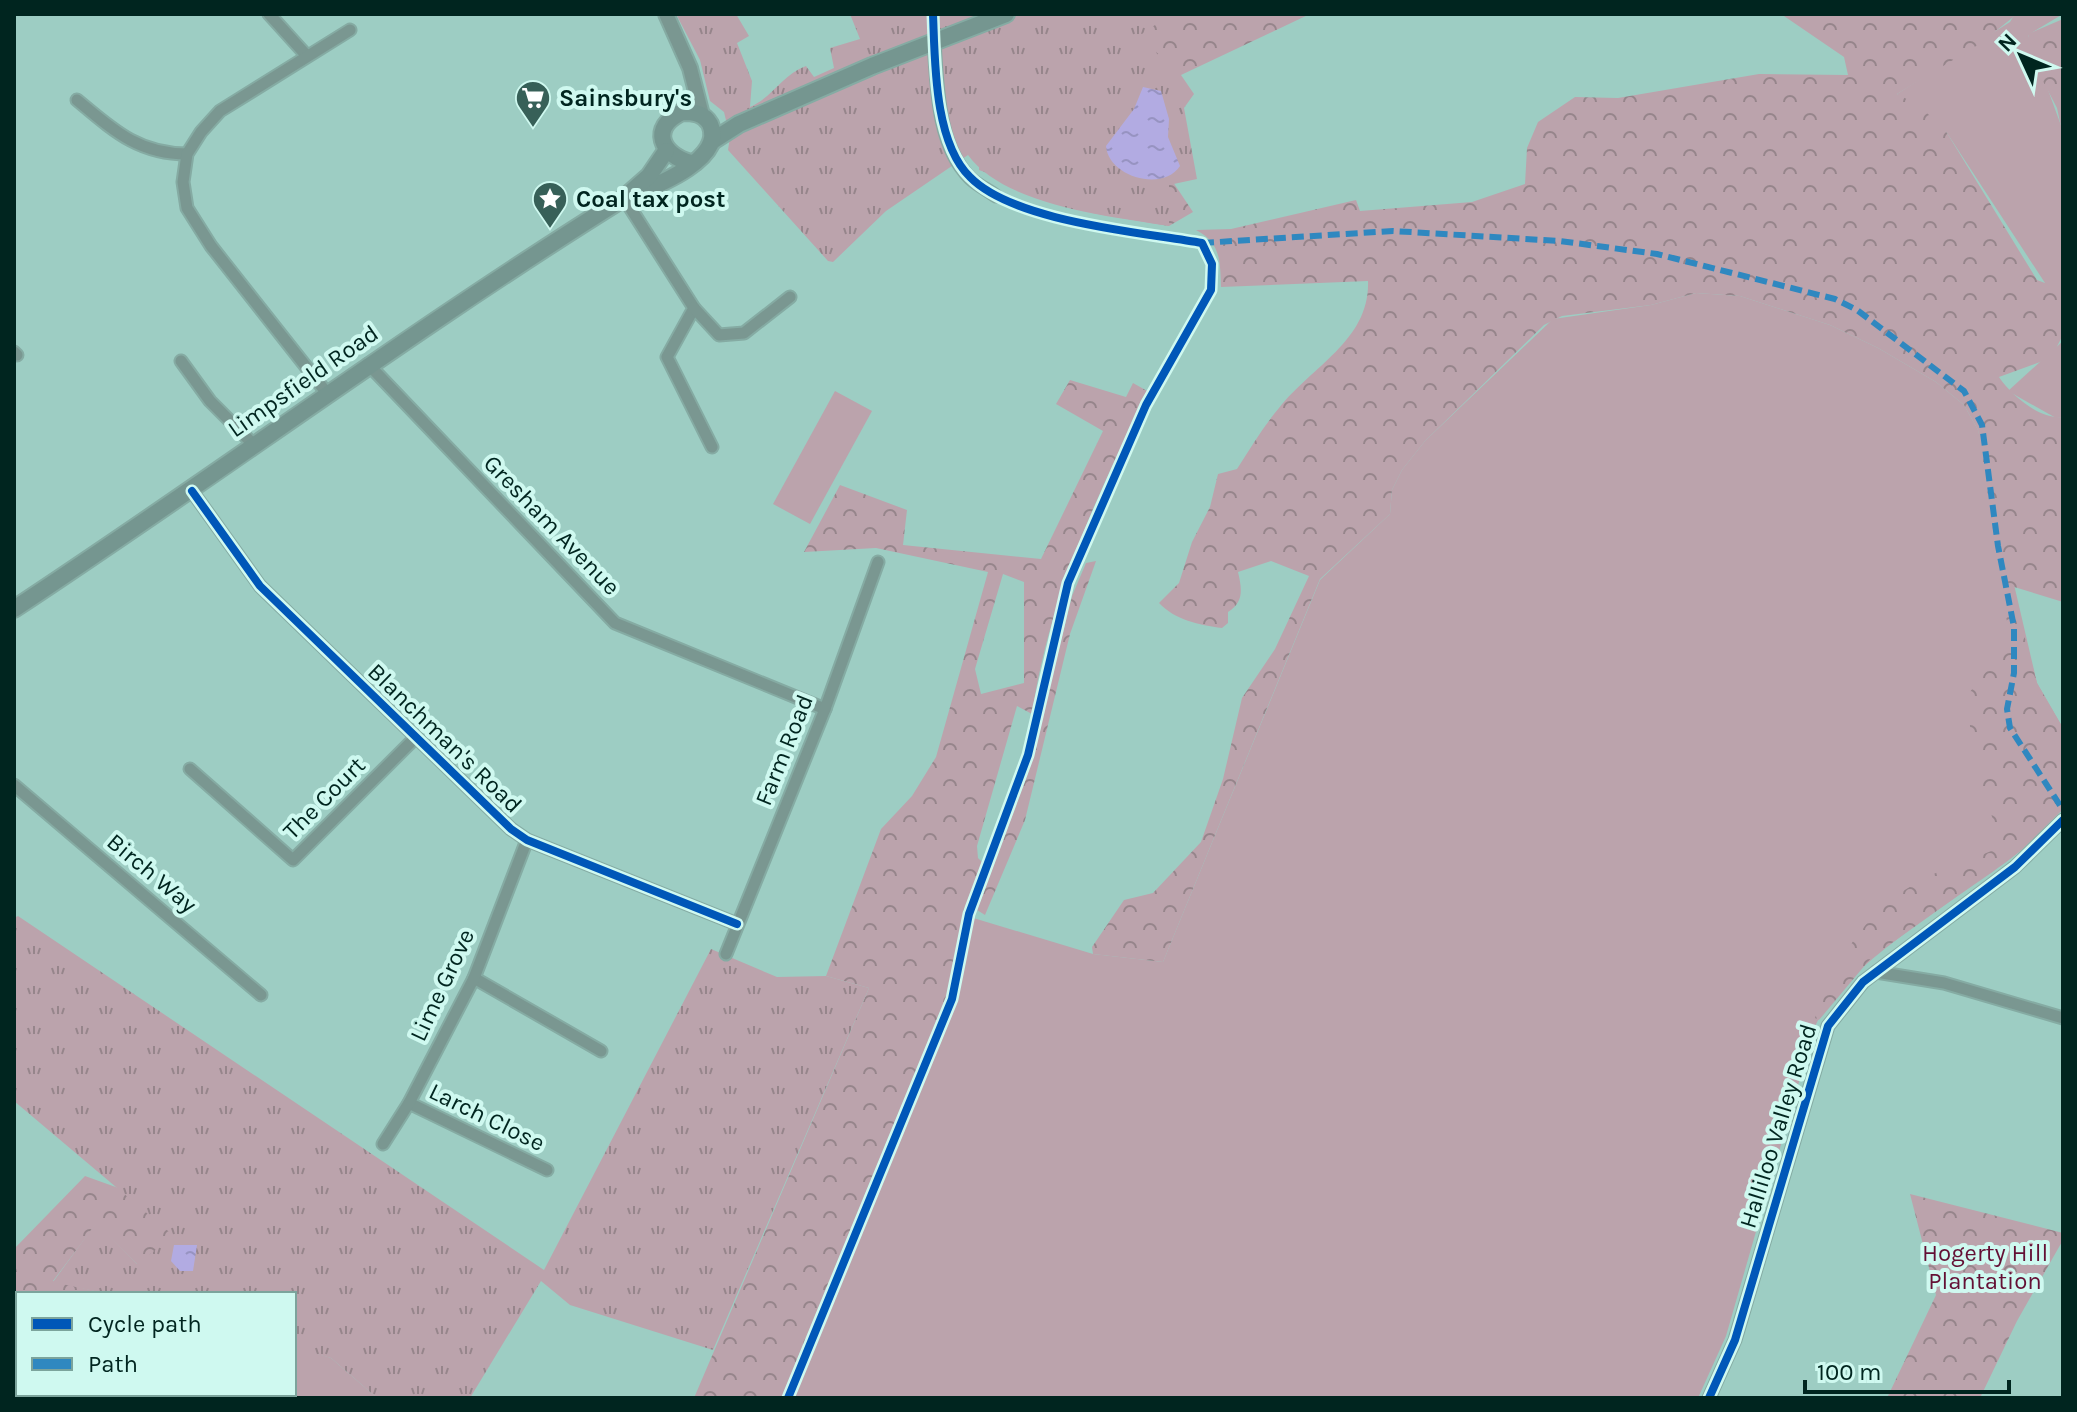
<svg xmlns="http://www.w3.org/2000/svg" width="2077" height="1412" viewBox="0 0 2077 1412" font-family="Karla,sans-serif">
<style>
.grass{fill:#bba3ac}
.forest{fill:url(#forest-crowns);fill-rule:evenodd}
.park{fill:url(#park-tufts)}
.water{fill:url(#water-ripples)}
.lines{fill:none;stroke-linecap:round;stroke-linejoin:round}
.minor-casing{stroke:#85aba3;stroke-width:15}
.tertiary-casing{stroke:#85aba3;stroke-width:18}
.secondary-casing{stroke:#85aba3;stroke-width:20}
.minor{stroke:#7a9791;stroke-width:11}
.tertiary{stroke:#7a9791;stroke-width:14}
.secondary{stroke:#759690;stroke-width:16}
.quiet{stroke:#2f88c0;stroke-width:6;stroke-dasharray:12 6;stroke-linecap:butt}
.cycleway-casing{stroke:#cff9f0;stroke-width:13}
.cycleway{stroke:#0057b8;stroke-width:8}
.labels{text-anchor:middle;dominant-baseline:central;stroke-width:8;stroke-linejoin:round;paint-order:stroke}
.poi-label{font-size:24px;font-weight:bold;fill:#00251f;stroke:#cff9f0;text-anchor:start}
.street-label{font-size:24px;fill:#00251f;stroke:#cff9f0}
.park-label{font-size:24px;fill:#641035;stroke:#cff9f0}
</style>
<defs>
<pattern id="forest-crowns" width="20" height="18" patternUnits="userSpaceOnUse" patternTransform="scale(2)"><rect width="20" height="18" fill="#bba3ac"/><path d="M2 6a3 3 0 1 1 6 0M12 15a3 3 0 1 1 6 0" fill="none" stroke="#96858b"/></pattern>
<pattern id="park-tufts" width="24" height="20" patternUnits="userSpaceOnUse" patternTransform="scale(2)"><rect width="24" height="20" fill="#bba3ac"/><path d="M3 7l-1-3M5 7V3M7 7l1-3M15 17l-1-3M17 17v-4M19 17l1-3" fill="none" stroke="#96858b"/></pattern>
<pattern id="water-ripples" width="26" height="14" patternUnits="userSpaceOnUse" patternTransform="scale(2)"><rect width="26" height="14" fill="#b2abe2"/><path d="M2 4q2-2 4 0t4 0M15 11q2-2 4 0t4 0" fill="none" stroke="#9793c1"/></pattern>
</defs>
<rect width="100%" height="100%" fill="#9dcdc3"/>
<!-- grass -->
<g class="grass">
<path d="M2015,14H2063L2028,35L2063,131V283H2045L1947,133L1897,94L2010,22Z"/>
<path d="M1696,293L1740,296L1830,325L1878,348L1936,382L1964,405L1978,430L2037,683L2063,728V809C2048,824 2034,839 2019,852C1962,899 1813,977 1807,1054L1726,1336L1698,1398H791L954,999L970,917L1093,954L1163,962L1320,580L1390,514L1392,490L1402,470L1425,441L1553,319L1651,305Z"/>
<path d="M2063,341V417L2056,418L2008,391Z"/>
<path d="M835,391L872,411L810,524L773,504Z"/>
<path d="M295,1347L331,1358L377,1398H215L220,1394H294Z"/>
</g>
<!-- forest -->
<g class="forest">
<path d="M980,14H1310L1181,75L1152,83L1173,182L1193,212L1169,226L1092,213L979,170Z"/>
<path d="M1781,14H2017L1981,43L1897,94L1920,106L1947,133L2037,280L2045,283L2056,274L2063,277V335L2051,358L1999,377C2011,395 2040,420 2063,417V602L2011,586L2037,683L2063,728V809L2019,852L1871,958L1819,1020L1815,1018C1838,954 1872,900 1938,872C1958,863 1980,856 2001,847L1978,770L1965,698L2010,642L1982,456L1978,430L1964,405L1936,382L1878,348L1830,325L1740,296L1696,293L1651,305L1562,316L1544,325L1425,441L1402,470L1392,490L1390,514L1320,579L1163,962L1093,954L1092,947L1124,900L1153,893L1201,842L1223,779L1242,698L1275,649L1309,576L1271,561L1238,572C1242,589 1244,602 1228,612V623L1222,628C1199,625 1175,620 1159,603L1179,583L1192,542L1210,507L1218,474L1237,469C1250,449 1263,427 1279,408C1312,366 1370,340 1368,281L1221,287C1220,261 1221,243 1196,230L1231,229L1356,200L1360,211L1472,202L1525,184L1527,148L1538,122L1575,97L1618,98L1759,74L1848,75L1844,57Z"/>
<path d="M2063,19V136L2057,108L2033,62L2028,34Z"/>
<path d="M1070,380L1126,397L1133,383L1149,392C1096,494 1049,600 1032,714L1017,706L977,846L978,858L986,866L969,912L950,998L785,1398H694L869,988L826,976L881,829L912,796L936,757L988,572L876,548L804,552L840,485L907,510L903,545L1041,559L1103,431L1056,404ZM1003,574L1024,582V683L981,694L975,669Z"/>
<path d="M1096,561L1070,634L1025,820L985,915L977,910L1030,767L1072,596L1086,563Z"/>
<path d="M85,1176L177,1209L182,1279L137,1264L96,1224L53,1281L108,1294H18V1378L14,1369V1249Z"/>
<path d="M1910,1194L2063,1233V1240L2017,1321L1980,1398H1887L1936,1295Z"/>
<path d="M26,1394H220L215,1398H28Z"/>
</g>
<!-- park -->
<g class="park">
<path d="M676,14H736L749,36L737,43L752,81L750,107C773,97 782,75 806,66L814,77L834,68L830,48L860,39L850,14H1171L1139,36L1181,75L1194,94L1184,108L1197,179L1169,185V226C1110,216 1005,206 968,155L886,211L833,262L828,261L728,150L730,137L724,112L710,101L700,60Z"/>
<path d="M18,916L544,1270L711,949L777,977L826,976L869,988L713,1350L570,1305L541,1281L470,1398H377L331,1358L294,1348V1294H108L53,1282L96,1223L137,1264L174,1236L14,1101V918Z"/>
</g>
<!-- water -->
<g class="water">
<path d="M1143,87L1161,91L1169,119L1168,137L1180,166C1162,193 1108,176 1106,146L1134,109Z"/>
<path d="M174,1245H197L193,1271H180L171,1261Z"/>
</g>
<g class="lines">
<defs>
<g id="minor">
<path d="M269,14L307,56"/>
<path d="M934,41C937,84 937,145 970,178C977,185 988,190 996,196"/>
<path d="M77,100C113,130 138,154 187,154"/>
<path d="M624,198L694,308L667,357L712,447"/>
<path d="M694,308L719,335L744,333L790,297"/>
<path d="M14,352L17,355"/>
<path d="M181,361L210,401L254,445"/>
<path d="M368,364L615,623L825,709"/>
<path d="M326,392L211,246L187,208L183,182L187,154L201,132L220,111L350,30"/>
<path d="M192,491L260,586L511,829L527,840L737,924"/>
<path d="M190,769L293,860L415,738"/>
<path d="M14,785L261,995"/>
<path d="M726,954L825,709L878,562"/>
<path d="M1876,972L1944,983L2063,1018"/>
<path d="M474,978L601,1051"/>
<path d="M409,1103L547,1170"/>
<path d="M383,1144L409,1103L474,978L527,840"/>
<path d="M1709,1398L1735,1340L1828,1026L1863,982L2015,867L2063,820"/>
</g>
<path id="tertiary" d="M666,14L690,68L702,115"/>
<g id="secondary">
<path d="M714,140L739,124L872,66L1006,14"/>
<path d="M633,195C658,185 726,158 710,124C704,113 693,112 682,112C649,128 661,155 691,163"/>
<path d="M14,609C219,474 415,328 624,198L649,176L666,151"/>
</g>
</defs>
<!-- minor casing -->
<use href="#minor" class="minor-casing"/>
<!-- tertiary casing -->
<use href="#tertiary" class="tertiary-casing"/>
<!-- secondary casing -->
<use href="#secondary" class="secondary-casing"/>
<!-- minor -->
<use href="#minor" class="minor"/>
<!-- tertiary -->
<use href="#tertiary" class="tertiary"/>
<!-- secondary -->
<use href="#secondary" class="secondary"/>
<!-- quiet -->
<path class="quiet" d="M1202,243L1393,231L1560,241L1657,254L1835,299L1857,310L1964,391L1982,425L1998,546L2014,627V673L2007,709L2010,728L2063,810"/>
<defs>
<g id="cycleway">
<path d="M192,491L260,586L511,829L527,840L737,924"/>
<path d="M788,1398L952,999L969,914L1028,755L1068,583L1146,405L1211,290L1212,264L1202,243C1141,232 1014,222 970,177C934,142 935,61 933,14"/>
<path d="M1709,1398L1735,1340L1828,1026L1863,982L2015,867L2063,820"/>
</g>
</defs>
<!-- cycleway casing -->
<use href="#cycleway" class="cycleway-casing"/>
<!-- cycleway -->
<use href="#cycleway" class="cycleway"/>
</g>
<!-- icons -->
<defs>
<symbol id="supermarket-pin" viewBox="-11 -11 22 30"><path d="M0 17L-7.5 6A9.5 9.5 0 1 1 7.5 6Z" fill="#376058" stroke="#cff9f0"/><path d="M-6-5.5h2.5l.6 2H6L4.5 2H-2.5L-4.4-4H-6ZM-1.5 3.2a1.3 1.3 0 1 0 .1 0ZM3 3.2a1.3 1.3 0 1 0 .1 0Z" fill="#fff"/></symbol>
<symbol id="sight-pin" viewBox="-11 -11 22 30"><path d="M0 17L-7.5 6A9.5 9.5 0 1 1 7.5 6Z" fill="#376058" stroke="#cff9f0"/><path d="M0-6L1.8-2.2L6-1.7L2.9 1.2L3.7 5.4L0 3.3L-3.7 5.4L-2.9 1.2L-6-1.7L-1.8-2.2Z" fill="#fff"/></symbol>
</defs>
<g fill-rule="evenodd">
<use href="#supermarket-pin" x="513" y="78" width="40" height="54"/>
<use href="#sight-pin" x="530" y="179" width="40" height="54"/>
</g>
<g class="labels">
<!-- poi labels -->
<g class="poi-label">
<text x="559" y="98">Sainsbury's</text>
<text x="576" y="199">Coal tax post</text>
</g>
<!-- street labels -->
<g class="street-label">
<text transform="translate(303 381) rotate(-35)">Limpsfield Road</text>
<text transform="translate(552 525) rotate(46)">Gresham Avenue</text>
<text transform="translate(445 738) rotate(44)">Blanchman's Road</text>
<text transform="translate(784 750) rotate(-68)">Farm Road</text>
<text transform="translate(324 798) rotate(-45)">The Court</text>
<text transform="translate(152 873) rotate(40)">Birch Way</text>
<text transform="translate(442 985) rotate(-65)">Lime Grove</text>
<text transform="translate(487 1117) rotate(26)">Larch Close</text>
<text transform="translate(1778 1126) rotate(-73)">Halliloo Valley Road</text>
</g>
<!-- park labels -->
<g class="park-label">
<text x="1985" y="1253">Hogerty Hill<tspan x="1985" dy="28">Plantation</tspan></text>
</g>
</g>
<!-- border -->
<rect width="2077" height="1412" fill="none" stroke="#00251f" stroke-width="32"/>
<!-- legend -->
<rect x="16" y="1292" width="280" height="104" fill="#cff9f0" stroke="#7ca49c" stroke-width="2"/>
<rect x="32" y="1318" width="40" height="12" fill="#0057b8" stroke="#7ca49c" stroke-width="2"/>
<text x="88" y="1332" font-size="24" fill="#00251f">Cycle path</text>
<rect x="32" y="1358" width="40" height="12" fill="#2f88c0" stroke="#7ca49c" stroke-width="2"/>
<text x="88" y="1372" font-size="24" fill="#00251f">Path</text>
<!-- north arrow -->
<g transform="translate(2021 56) rotate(314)" stroke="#cff9f0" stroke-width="6" paint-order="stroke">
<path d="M0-6L14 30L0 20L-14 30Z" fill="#00251f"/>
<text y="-12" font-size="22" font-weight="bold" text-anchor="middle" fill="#00251f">N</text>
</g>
<!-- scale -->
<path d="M1805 1380v12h204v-12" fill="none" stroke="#00251f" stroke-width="4"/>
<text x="1817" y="1380" font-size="24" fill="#00251f" stroke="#cff9f0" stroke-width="6" paint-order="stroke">100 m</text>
</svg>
